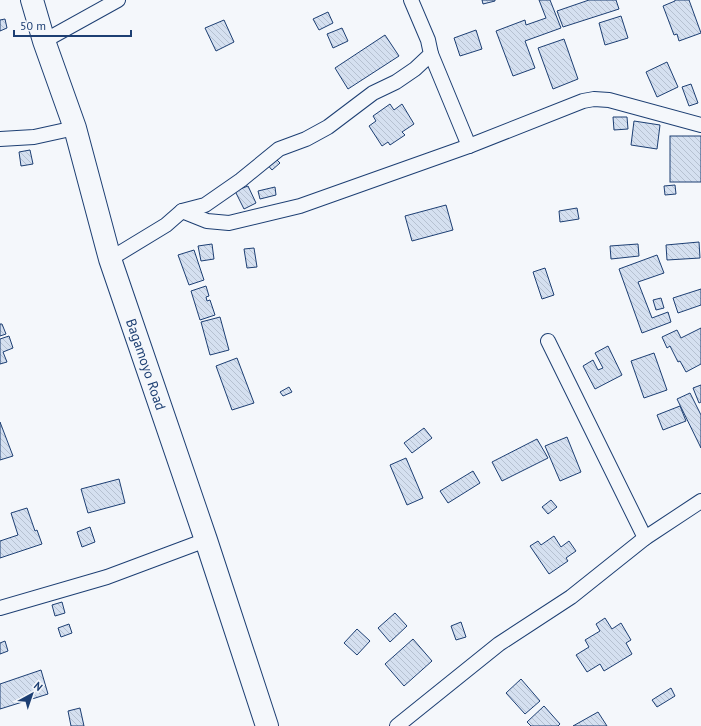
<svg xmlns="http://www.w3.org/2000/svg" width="701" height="726" viewBox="0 0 701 726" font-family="'PT Sans',sans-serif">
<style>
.building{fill:url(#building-back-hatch);stroke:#1d3f73}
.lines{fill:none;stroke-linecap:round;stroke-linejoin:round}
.minor-casing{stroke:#1d3f73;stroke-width:16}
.trunk-casing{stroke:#1d3f73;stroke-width:24}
.minor{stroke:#f4f7fb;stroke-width:14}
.trunk{stroke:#f4f7fb;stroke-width:22}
.labels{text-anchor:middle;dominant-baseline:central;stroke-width:3;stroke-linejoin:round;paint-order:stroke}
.street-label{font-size:14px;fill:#1d3f73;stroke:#f4f7fb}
</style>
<defs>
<pattern id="building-back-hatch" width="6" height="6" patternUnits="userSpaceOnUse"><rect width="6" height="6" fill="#d5e0f0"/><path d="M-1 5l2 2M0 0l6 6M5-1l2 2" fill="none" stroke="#b6c1d1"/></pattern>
</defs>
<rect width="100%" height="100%" fill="#f4f7fb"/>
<!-- building -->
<g class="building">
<path d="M482,0H495V1L483,4Z"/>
<path d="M539,0H550L561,28L525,41L535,68L513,76L496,31L525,20L526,25L546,18Z"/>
<path d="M589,0H616L619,9L563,27L557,11Z"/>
<path d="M675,0H689L701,33L679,41L677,34L674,35L663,6L675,1Z"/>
<path d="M328,12L333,23L319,30L313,19Z"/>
<path d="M621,16L628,38L605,45L599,23Z"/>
<path d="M5,19L7,28L0,31V20Z"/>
<path d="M224,20L234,42L216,51L205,28Z"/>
<path d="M342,28L348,41L333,48L327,34Z"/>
<path d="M476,30L482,49L460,56L454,38Z"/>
<path d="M385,35L399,56L348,89L335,68Z"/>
<path d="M564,39L578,79L553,89L538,48Z"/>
<path d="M667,62L678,87L657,97L646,72Z"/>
<path d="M691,84L698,103L689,106L682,87Z"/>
<path d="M390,104L394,110L402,104L414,124L402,132L405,135L390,145L388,142L382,146L369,126L376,121L373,116Z"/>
<path d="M613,117H627L628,129L614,130Z"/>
<path d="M634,121L660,125L657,149L631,145Z"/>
<rect x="670" y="136" width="31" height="46"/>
<path d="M30,150L33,164L21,166L19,152Z"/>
<path d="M274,157L280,163L272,170L266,163Z"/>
<path d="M675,185L676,194L665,195L664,186Z"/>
<path d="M248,186L256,203L244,209L235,191Z"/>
<path d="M275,187L276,195L260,199L258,191Z"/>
<path d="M446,205L453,230L412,241L405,216Z"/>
<path d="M577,208L579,219L560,222L559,211Z"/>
<path d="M699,242L700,258L667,260L666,245Z"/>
<path d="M212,244L214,259L201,261L198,246Z"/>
<path d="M638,244L639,256L611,259L610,246Z"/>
<path d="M254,248L257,267L247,268L244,249Z"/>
<path d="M194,250L204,280L189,285L178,255Z"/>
<path d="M657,255L664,273L638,282L652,318L668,312L671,322L642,333L619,269Z"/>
<path d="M545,268L554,295L542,299L533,272Z"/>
<path d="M206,286L209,296L206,297L207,301L210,300L215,315L200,320L191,291Z"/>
<path d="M701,289V305L678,313L673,298Z"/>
<path d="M661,298L664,308L656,310L653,300Z"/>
<path d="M220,317L229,350L210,355L201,322Z"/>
<path d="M0,324H2L6,334L0,336Z"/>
<path d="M701,328V364L686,372L680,361L678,362L670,346L667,348L662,337L677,330L681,338Z"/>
<path d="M9,336L13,348L3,352L7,362L0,364V339Z"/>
<path d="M608,346L622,375L595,389L583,366L593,360L598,370L603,368L595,353Z"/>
<path d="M654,353L667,390L644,398L631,361Z"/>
<path d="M237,358L254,403L232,410L216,366Z"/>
<path d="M701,385V402L699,403L693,388Z"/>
<path d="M289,387L292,392L283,396L280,392Z"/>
<path d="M690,393L701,415V448L677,399Z"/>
<path d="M680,406L686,421L663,430L657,415Z"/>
<path d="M0,422L13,456L0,460Z"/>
<path d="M424,428L432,438L412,453L404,443Z"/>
<path d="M567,437L581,472L560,481L545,446Z"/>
<path d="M537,439L548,458L502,481L492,462Z"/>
<path d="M406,458L423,498L407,505L390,465Z"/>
<path d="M473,471L480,483L448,503L440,491Z"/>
<path d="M119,479L125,503L88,513L81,489Z"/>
<path d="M551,500L557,507L548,514L542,507Z"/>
<path d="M27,508L35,531L37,530L42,544L0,558V541L18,535L11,513Z"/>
<path d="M90,527L95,542L82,547L77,532Z"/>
<path d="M554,536L561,547L569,541L576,551L566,558L568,561L549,574L530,546L538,541L541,545Z"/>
<path d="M62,602L65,613L55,616L52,605Z"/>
<path d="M395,613L407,626L390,642L378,628Z"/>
<path d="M605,618L612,629L621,623L631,640L626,643L632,654L604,671L600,664L587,672L576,655L589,647L585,640L600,631L596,624Z"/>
<path d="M461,622L466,637L456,640L451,626Z"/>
<path d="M69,624L72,633L61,637L58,628Z"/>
<path d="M357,629L370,641L357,655L344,643Z"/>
<path d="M413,639L432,661L404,686L385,664Z"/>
<path d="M5,641L8,651L0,654V643Z"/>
<path d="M41,670L48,694L0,709V684Z"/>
<path d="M521,679L540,701L525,714L506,693Z"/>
<path d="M671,688L675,696L657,707L652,700Z"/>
<path d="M544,706L560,724L558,726H531L527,722Z"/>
<path d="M80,708L84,726H71L68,711Z"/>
<path d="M598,712L607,726H573Z"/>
</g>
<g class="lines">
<defs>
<g id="minor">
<path d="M44,41L118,0"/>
<path d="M431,54L469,146"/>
<path d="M0,139L34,137L75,128"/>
<path d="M182,211L207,221L229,223L300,206L469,146L583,101L594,99L609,100L701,125"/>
<path d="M110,259L166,225L182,211L205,205L241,180L279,149L306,139L328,127L373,93L396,82L415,69L431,54L428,40L411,0"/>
<path d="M548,341L645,538"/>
<path d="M0,608L107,577L206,540"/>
<path d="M397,726L499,644L571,597L645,538L701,501"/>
</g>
<g id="trunk">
<path id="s1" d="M32,0L44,41L75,128L110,259L206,540L267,726"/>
</g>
</defs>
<!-- minor casing -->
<use href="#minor" class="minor-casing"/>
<!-- trunk casing -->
<use href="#trunk" class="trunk-casing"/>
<!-- minor -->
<use href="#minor" class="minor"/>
<!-- trunk -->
<use href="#trunk" class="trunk"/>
</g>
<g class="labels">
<!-- street labels -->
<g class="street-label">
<text stroke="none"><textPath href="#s1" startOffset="382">Bagamoyo Road</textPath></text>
</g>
</g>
<!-- north arrow -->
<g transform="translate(32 694) rotate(40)" stroke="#f4f7fb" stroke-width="3" paint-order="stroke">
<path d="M0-3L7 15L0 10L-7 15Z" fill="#1d3f73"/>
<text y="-6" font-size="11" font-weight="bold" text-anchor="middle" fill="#1d3f73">N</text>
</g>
<!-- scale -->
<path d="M14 30v6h117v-6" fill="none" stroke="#1d3f73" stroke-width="2"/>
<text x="20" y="30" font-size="12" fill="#1d3f73" stroke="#f4f7fb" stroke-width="3" paint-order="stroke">50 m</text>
</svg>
